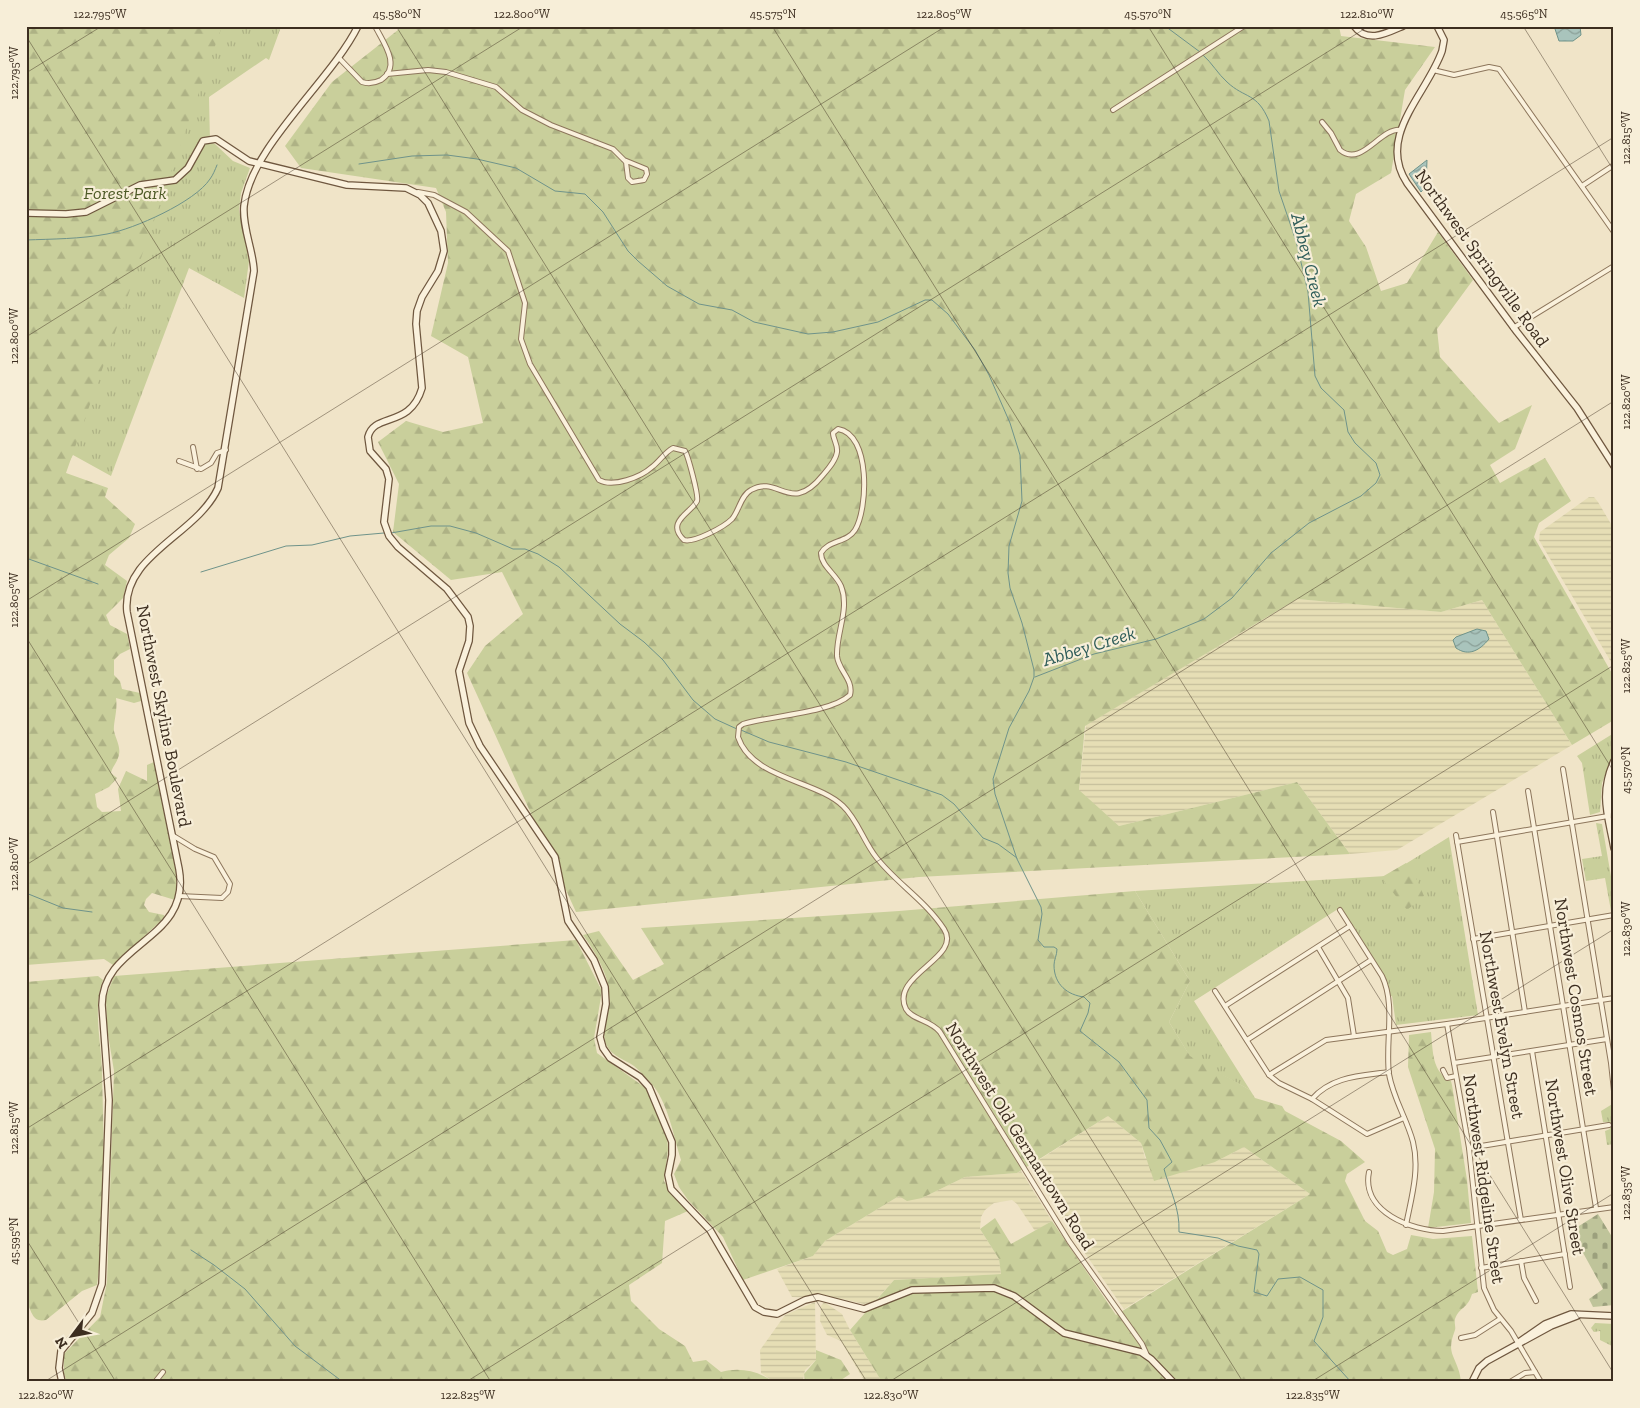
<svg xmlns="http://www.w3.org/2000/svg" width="1640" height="1408" viewBox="0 0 1640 1408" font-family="'Zilla Slab',serif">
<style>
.farmland{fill:url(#farmland-rules)}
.grass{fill:url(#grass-tufts)}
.forest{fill:url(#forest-firs)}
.cemetery{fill:url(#cemetery-stones)}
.water{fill:url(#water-waves);stroke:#6f938a}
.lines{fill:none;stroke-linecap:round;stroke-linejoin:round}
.stream{stroke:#6f938a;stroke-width:1}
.street-casing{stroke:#8d765c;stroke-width:6}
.secondary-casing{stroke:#6f573f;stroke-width:8}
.street{stroke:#faf1dc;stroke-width:4}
.secondary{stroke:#faf1dc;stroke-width:5.5}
.ticks{fill:none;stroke:#3d2e20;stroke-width:1;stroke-opacity:0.45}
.labels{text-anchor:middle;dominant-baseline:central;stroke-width:4.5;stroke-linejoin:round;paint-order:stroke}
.park-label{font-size:18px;font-style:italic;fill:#4d5a26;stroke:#f7eed8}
.street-label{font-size:18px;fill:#3d2e20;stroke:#f7eed8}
.water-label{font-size:19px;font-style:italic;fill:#2f5d5a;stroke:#f7eed8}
.neatline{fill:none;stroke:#3d2e20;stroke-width:2}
.ticks-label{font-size:12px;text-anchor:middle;fill:#3d2e20}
</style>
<defs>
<pattern id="farmland-rules" width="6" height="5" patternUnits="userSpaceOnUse" patternTransform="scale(1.25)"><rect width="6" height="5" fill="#e6deb5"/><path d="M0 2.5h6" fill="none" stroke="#c6bf9b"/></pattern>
<pattern id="grass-tufts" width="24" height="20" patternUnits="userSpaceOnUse" patternTransform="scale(1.25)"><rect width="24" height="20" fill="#c9cf9b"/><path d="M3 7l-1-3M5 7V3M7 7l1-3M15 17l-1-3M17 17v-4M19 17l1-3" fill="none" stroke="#aeb285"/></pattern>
<pattern id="forest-firs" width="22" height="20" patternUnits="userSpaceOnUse" patternTransform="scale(1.25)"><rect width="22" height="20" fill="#c9cf9b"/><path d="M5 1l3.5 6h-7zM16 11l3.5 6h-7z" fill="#aeb285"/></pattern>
<pattern id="cemetery-stones" width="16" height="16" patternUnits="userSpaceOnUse" patternTransform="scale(1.25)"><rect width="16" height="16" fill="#bfc49a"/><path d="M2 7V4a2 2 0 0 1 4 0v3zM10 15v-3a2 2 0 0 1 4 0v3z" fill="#9ca07d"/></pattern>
<pattern id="water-waves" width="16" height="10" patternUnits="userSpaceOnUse" patternTransform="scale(1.25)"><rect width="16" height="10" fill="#a9c4bc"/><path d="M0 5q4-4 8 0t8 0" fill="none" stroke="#8ba098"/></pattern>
</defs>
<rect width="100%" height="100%" fill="#f0e4c8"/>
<!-- farmland -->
<g class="farmland">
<path d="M1589,497H1594L1598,502L1614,529V667L1539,540L1540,532Z"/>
<path d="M1297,599L1441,612L1482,600L1572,745L1397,850L1350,854L1297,782L1119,826L1079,791L1086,725Z"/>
<path d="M1108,1116L1141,1143L1145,1158L1215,1162L1244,1147L1310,1194L1124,1309L1075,1239L1031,1165Z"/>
<path d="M1021,1171L1052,1221L1035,1231L1017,1204L1012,1200L994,1203L985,1210L981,1217L980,1229L999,1259L1001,1274L894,1280L874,1302L864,1304L842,1299L792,1297L777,1269L813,1256L825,1241L899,1196L922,1198L965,1177L1017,1173Z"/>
<path d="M815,1302L816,1360L805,1370L803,1380L805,1382H774L761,1373L760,1350L785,1315Z"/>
<path d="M824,1302L842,1314L850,1330L882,1382H865L841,1341L827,1335L820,1321L821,1306Z"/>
</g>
<!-- grass -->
<g class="grass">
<path d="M26,26H284L281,27L269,60L266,58L209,97L210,142L215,144L233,161L250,168L241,193L239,210L249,261L244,298L189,268L111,476L73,455L29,537L54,535L79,519L100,527C75,579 102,559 118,594L98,617H94L58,685L109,712L77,772L26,745Z"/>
<path d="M1614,733V752L1602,783L1600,812L1590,815L1582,763L1577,756Z"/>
<path d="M1596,823L1602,824L1614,894V910L1611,911L1605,878L1586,881L1582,859L1602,856Z"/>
<path d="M1449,837L1478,1015L1396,1025L1392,996L1387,997L1381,976L1338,909L1194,1001L1250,1090L1191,1058L1169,1022L1190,981L1135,891L1386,876Z"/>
<path d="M1614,1103V1144L1607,1145L1605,1131L1610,1129L1607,1122H1603L1601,1111Z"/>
<path d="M1595,1323L1614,1324V1347L1600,1340V1331L1594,1332L1591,1328Z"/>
</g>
<!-- forest -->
<g class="forest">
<path d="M26,26H222L66,473L108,488L105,497L135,524L129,538L109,555L105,565L127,581L123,598L106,615L110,625L127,634L130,649L120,654L114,660V675L120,681L122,689L140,693L141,701L134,703L116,698C118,710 113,723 114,731C116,740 122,748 118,758C116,764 112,767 111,773L117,778L109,787L95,794L97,807L102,812L121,811L118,789L126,771L147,781V765L154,762L177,878L175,900L152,893L146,899L144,905L149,912L164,915V918L113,965L104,959L26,965Z"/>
<path d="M403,26H1339L1341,36L1435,47L1405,90L1391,173L1356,194L1349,221L1366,247L1381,291L1407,283L1438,232L1473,280L1437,329L1440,357L1499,423L1532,405L1515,449L1490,465L1500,483L1545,458L1571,501L1539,523L1534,537L1614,677V720L1572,745L1482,600L1441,612L1297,599L1085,726L1079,790L1119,826L1297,782L1350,854L919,877L576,912L467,673L485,646L523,614L502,572L451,580L393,532L399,484L378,442L406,421L443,432L483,423L468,357L431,336L448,263L446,212L436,188L301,168L285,146L332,82Z"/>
<path d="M1406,863L1417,880L1424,896L1407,910L1383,880L1386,877H1382Z"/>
<path d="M1135,891L1190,981L1169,1022L1190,1056L1250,1090L1255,1098L1282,1106L1285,1111L1341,1141L1365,1162L1347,1174L1345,1181L1365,1221L1378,1231L1387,1252L1393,1255L1407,1249L1411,1235L1433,1239L1472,1236L1478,1292L1472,1294C1467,1310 1460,1306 1455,1319C1454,1323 1456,1327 1455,1330C1452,1339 1449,1346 1453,1356C1457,1366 1460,1371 1461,1382H882L850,1330L894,1280L1001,1274L999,1259L980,1229L995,1218L1011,1244L1052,1221L1116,1315L1310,1194L1244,1147L1215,1162L1154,1181L1141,1143L1108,1116L1017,1173L965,1177L922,1198L907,1201L899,1196L825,1241L813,1256L743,1280L723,1237L688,1200L679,1187L674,1174L681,1160C673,1135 668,1101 650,1082C645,1077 639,1070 634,1066C624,1059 613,1057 607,1046C600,1033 608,1017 609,1005C612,979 597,955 583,935L599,931L633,980L664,964L641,928L899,911Z"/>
<path d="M576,940L602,991L594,1038L597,1053L647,1089L667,1134L668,1150L664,1181L672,1195L688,1211L665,1221L662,1263L629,1285L631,1301L659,1329L685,1346L693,1362L706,1360L721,1372C740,1367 758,1371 774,1382H67L64,1374V1354L100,1317L107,1282L114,1071L107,1028L106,997L114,976Z"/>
<path d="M98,976L103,980C92,1009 102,1044 102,1075C104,1144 106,1216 97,1285L82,1291L46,1320C32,1323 32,1311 26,1301V982Z"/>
<path d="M1431,1032C1433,1052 1432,1072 1451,1081L1452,1085L1467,1180L1471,1223L1428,1228L1434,1192L1435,1149L1408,1067L1409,1035Z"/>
<path d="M816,1350L841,1360L850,1374L838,1382H805L804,1374L816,1360Z"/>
</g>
<!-- cemetery -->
<path class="cemetery" d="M1598,1214L1614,1240V1305L1593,1307L1589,1299L1603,1289L1571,1231Z"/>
<!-- water -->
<g class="water">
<path d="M1554,26H1580L1581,35L1573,41H1559Z"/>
<path d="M1427,160L1426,187L1421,192L1409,174Z"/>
<path d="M1477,629L1486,631L1489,639C1480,650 1469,657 1456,648L1453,640L1456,637Z"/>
</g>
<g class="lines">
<!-- stream -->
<g class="stream">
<path d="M1165,26L1200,52"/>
<path d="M359,164L412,156L447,155L477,159L516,168L555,191L585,194L603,212L628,251L638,261L667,286L699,304L732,310L754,322L808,334L833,332L878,322L925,300H932L948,314L975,350L989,375L1010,423L1020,455L1022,501L1009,546L1008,573L1010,588L1022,623L1034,670V677L1029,691L1009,728L993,779L995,794L1017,859L1041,907L1042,914L1038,940L1044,947H1054L1057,949C1057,955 1054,960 1054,965C1054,985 1068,995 1084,997L1090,1003L1088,1013L1080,1031L1119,1062L1147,1100L1149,1128L1160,1140L1172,1162L1164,1169C1170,1191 1180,1208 1179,1232L1218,1238L1238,1246L1257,1250L1259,1254L1254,1292L1267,1296L1278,1279L1300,1277L1323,1290V1317L1314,1341L1351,1382"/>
<path d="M26,240C52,239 81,239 107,234C134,229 195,202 210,179C213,175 215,170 217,165"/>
<path d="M391,533L431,526H450L476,533L513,549H525L538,554L559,567L620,624L644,642L663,660L693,700L715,719L737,729"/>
<path d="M26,558L98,584"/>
<path d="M201,572L286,546L312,545L350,536L384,533"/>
<path d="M1035,677L1094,654L1156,639L1204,619L1232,598L1271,553L1309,523L1361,496L1376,483L1380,475L1376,463L1355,443L1348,432L1344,410L1321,388L1315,376L1308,292L1296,241L1279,191L1269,121C1257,92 1245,99 1227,82C1218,74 1212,63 1203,55"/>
<path d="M741,730L769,742L846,762L942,795L954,804L983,838L998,844L1017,858"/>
<path d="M26,893L63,908L92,912"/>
<path d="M191,1250L214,1265L245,1289L295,1346L343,1382"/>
</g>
<defs>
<g id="street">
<path d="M339,58L362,82C368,84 375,83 381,80C402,66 383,42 375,26"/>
<path d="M1433,70L1454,75L1489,67L1499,69L1614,232"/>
<path d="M387,74L428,70L446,72L496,87L522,110L551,125L613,149L626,162L628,178L632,182L644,180L647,174L646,169L624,160"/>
<path d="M1113,110L1244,26"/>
<path d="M1322,122L1331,133L1340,150C1362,168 1380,127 1401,130"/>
<path d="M1582,186L1614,165"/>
<path d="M418,192L434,195L466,212L508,251L525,303L521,339L530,364L599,480C613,488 641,477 652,467C660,461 664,453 673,448L685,451C688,456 699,496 697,501C691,513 665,522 684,540C694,543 724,527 732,519C739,511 741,495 751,490C779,474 790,516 823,475C829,468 836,460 837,452C838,445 833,439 833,433L838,429C871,434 868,509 855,530C847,543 828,540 821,553C821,566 836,574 841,586C850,609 836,633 837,656C838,670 854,680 850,695C831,713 769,716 743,724L739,727L738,737C752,779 816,780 843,806C857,819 864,842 876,857C896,883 925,900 944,929C963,958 889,975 906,1009C912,1020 931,1020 940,1032L1069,1241L1142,1344L1147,1355"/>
<path d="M1513,328L1614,266"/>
<path d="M193,447L197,469"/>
<path d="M179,461L201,469L211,463L217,453L226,450"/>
<path d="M1563,769L1611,1063L1614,1091"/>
<path d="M1528,791L1596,1208"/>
<path d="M1493,812L1525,1012"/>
<path d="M172,835L195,849L214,857L230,884L228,892L222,898L179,896"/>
<path d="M1456,835L1521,1220"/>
<path d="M1457,842L1608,816"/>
<path d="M1340,910L1382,976C1396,1005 1385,1042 1389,1074C1393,1098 1407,1119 1413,1142C1420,1170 1411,1199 1406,1225"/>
<path d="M1473,939L1614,915"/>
<path d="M1318,947L1348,998L1354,1036"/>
<path d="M1215,991L1269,1075L1279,1083L1312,1099L1367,1134L1404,1118"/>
<path d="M1225,1006L1350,926"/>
<path d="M1447,1024L1469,1148L1484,1288L1494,1310L1511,1331L1541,1382"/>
<path d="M1247,1040L1371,960"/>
<path d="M1532,1051L1570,1287"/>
<path d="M1454,1063L1607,1039"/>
<path d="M1443,1070L1447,1078L1456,1076"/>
<path d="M1269,1075L1326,1040L1447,1024L1614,998"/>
<path d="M1312,1099C1332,1076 1361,1076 1389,1072"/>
<path d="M1469,1148L1609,1125"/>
<path d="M1369,1172C1361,1212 1412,1231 1443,1231L1614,1207"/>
<path d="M1521,1261L1524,1278L1536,1301"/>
<path d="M1481,1268L1565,1254"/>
<path d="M1461,1338L1475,1335L1500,1319"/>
<path d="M155,1382L163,1372"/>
<path d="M1510,1382L1525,1373L1535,1372"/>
</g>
<g id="secondary">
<path d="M1354,26C1367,44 1387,33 1403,26"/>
<path d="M1437,26L1444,40L1442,51C1427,94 1376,136 1407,183L1517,332L1577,408L1614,466"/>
<path d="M26,213L66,214L86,212L140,185L175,180L188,168L203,141L216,139L249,161L347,185L406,188L420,195L428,203L441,231L444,251L438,271L422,297L417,311L416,324L422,388C410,429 374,412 368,437L370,451L386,469L389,479L384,522L389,536L398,547L447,589L468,617L470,626L469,641L459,671L469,723L480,746L555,857L568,921L594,960L605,987L606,1004L600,1037L603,1048L610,1058L640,1077L649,1087L672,1142V1155L668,1175L671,1189L710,1230L755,1307L764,1312L777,1314L805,1300L818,1297L864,1309L912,1290L994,1288L1014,1296L1064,1333L1141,1352L1151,1359L1173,1382"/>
<path d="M1614,761C1599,794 1608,815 1614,848"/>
<path d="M1608,816L1610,787L1614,773"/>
<path d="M1519,1342L1545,1324L1571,1314L1614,1316"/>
<path d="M62,1382L59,1368L61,1351L92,1313L102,1284L109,1100L102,1005C102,942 192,941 179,869L127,612C121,555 197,535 218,488L254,271C253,249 242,227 244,206C250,147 331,81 358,26"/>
<path d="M1472,1382L1479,1368L1487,1361L1551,1326L1577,1316"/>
</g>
</defs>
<!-- street casing -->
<use href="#street" class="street-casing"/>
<!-- secondary casing -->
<use href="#secondary" class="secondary-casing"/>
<!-- street -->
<use href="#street" class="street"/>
<!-- secondary -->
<use href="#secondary" class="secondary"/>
</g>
<!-- ticks -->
<path class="ticks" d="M396,26L1243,1382M772,26L1614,1374M1148,26L1614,772M1523,26L1614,171M26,36L867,1382M26,73L102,26M26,337L524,26M26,601L946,26M26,637L491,1382M26,865L1369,26M26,1129L1614,137M26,1239L116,1382M44,1382L1614,401M466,1382L1614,665M889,1382L1614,929M1311,1382L1614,1193"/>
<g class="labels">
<!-- park labels -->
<g class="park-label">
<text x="125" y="193">Forest Park</text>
</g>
<!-- street labels -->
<g class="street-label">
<text transform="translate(1482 258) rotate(54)">Northwest Springville Road</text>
<text transform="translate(164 716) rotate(79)">Northwest Skyline Boulevard</text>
<text transform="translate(1576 997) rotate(81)">Northwest Cosmos Street</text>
<text transform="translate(1502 1025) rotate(80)">Northwest Evelyn Street</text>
<text transform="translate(1020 1136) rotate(58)">Northwest Old Germantown Road</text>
<text transform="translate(1565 1167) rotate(81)">Northwest Olive Street</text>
<text transform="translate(1484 1179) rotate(82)">Northwest Ridgeline Street</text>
</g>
<!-- water labels -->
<g class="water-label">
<text transform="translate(1309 260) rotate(76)">Abbey Creek</text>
<text transform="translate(1089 646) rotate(-17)">Abbey Creek</text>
</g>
</g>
<!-- border -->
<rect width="1640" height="1408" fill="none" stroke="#f7eed8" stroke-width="55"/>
<!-- north arrow -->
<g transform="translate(72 1336) rotate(238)" stroke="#f7eed8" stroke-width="4" paint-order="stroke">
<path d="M0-4L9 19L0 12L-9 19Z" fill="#3d2e20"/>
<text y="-8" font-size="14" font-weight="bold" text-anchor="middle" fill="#3d2e20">N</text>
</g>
<rect x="28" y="28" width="1584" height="1352" class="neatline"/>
<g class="ticks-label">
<text x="100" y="18">122.795°W</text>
<text x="397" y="18">45.580°N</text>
<text x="522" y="18">122.800°W</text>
<text x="773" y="18">45.575°N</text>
<text x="944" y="18">122.805°W</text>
<text x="1148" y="18">45.570°N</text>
<text x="1367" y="18">122.810°W</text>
<text x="1524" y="18">45.565°N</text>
<text transform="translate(14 73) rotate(-90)" y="4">122.795°W</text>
<text transform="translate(1626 138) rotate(-90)" y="4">122.815°W</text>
<text transform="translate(14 336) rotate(-90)" y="4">122.800°W</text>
<text transform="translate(1626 402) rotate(-90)" y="4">122.820°W</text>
<text transform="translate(14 600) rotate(-90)" y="4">122.805°W</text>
<text transform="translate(1626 666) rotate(-90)" y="4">122.825°W</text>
<text transform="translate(1626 770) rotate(-90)" y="4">45.570°N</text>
<text transform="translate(14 864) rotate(-90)" y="4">122.810°W</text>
<text transform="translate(1626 929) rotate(-90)" y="4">122.830°W</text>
<text transform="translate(14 1128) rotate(-90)" y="4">122.815°W</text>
<text transform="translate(1626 1193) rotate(-90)" y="4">122.835°W</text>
<text transform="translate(14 1241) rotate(-90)" y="4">45.595°N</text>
<text x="46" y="1399">122.820°W</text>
<text x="468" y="1399">122.825°W</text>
<text x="891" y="1399">122.830°W</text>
<text x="1313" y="1399">122.835°W</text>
</g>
</svg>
